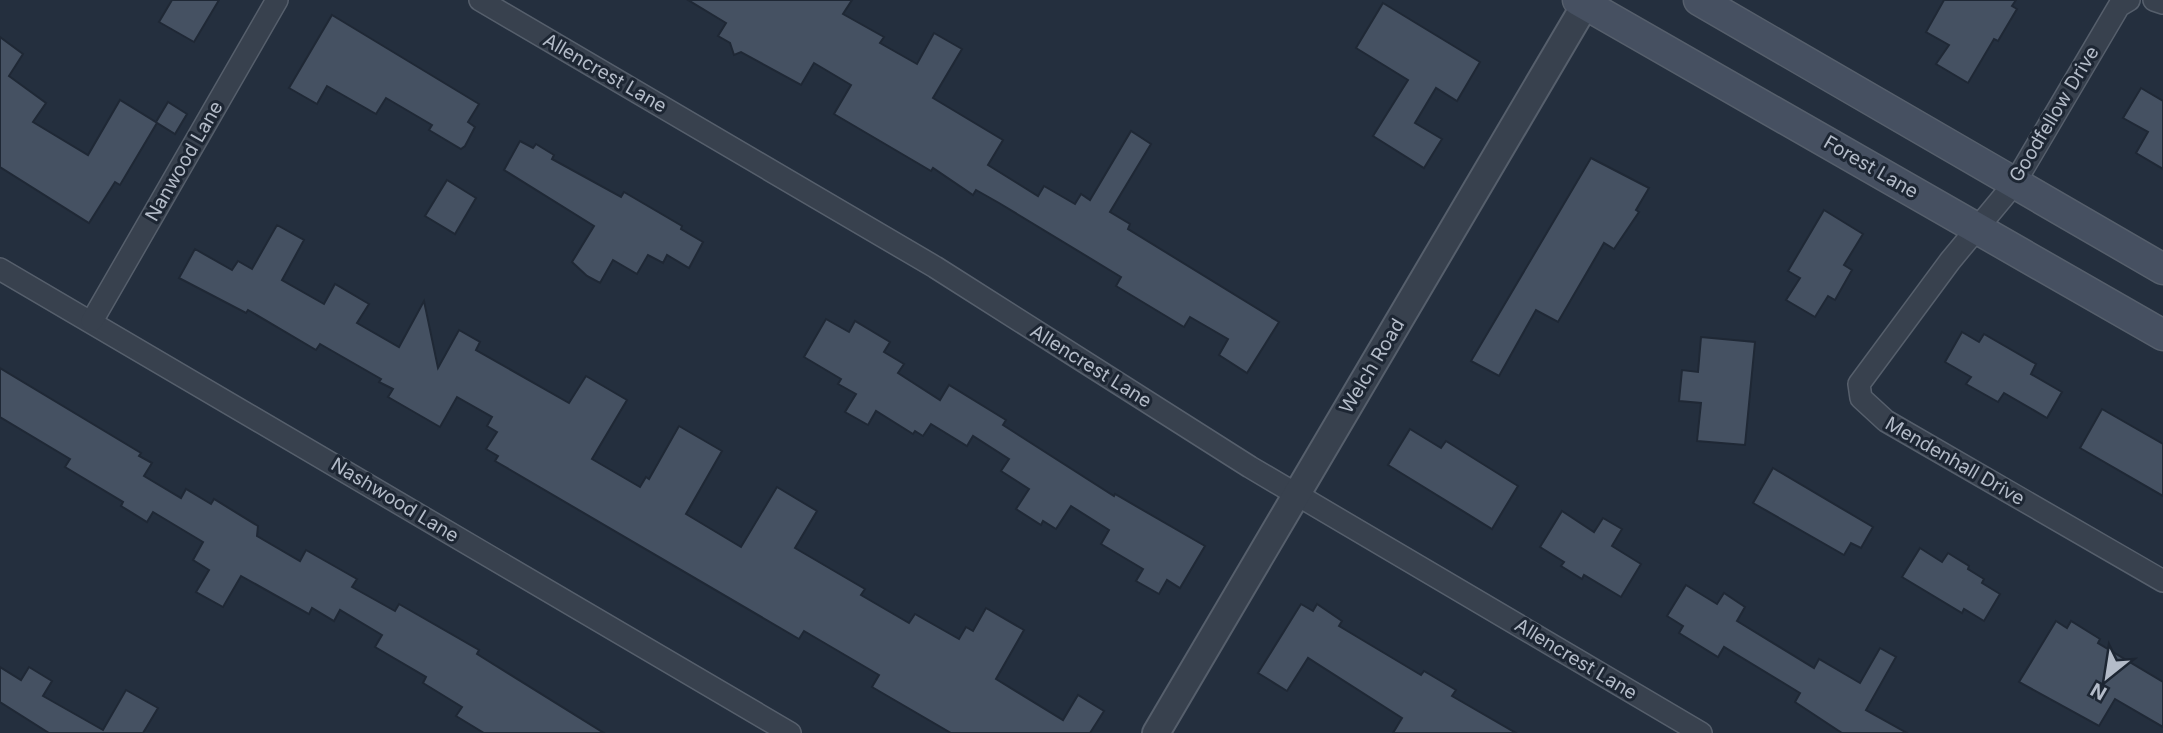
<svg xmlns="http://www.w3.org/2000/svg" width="2163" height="733" viewBox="0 0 2163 733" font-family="Inter,sans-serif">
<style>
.building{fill:#455162;stroke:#1f2835;stroke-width:2}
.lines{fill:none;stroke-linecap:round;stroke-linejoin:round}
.minor-casing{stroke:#565f6c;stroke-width:24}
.tertiary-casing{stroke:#565f6c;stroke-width:30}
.secondary-casing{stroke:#565f6c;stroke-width:33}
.minor{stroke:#38414e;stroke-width:21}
.tertiary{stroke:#38414e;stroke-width:26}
.secondary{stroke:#465061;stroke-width:30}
.labels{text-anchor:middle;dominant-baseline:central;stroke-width:6;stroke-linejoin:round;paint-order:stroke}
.street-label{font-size:19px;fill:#b4bcc9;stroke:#1d2633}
</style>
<rect width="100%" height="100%" fill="#242f3e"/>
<!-- building -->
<g class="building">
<path d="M172,0H219L194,42L159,22Z"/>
<path d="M688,0H852L843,14L884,37L880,43L917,64L934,33L962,49L933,98L1003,140L988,165L1038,196L1044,186L1075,204L1081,194L1090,200L1131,131L1151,144L1110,212L1130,224L1128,229L1279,322L1247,373L1219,355L1228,339L1190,317L1184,327L1116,286L1121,277L999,203L976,190L973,195L933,168L931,171L834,114L851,85L814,63L801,85L741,52L734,55L730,43L718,36L726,23Z"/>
<path d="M1944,0H2016L2012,6L2017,9L1998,41L1994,39L1968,83L1936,64L1949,45L1926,32Z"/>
<path d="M1383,3L1480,62L1457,101L1436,88L1415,123L1442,139L1424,168L1373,136L1408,80L1356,48Z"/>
<path d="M332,15L479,104L468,122L475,127L465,146L461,149L429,130L432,125L386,98L376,114L327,86L317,104L289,88Z"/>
<path d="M0,37L23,54L9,76L46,103L33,122L88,155L120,100L156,122L168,102L187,114L175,134L157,123L120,185L115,182L89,223L0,167Z"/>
<path d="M2141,88L2163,101V169L2136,153L2148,132L2123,118Z"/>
<path d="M520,141L533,148L536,144L554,155L552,159L621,197L624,192L682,226L681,229L703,242L689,268L667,255L663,263L648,255L637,274L613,260L600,283L587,276L572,262L594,226L504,170Z"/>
<path d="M1591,158L1649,188L1636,210L1639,212L1614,249L1604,243L1558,322L1536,310L1499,376L1471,361Z"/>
<path d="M447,180L476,198L455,234L425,216Z"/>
<path d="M1824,210L1863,234L1844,265L1852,270L1835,300L1828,296L1815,317L1786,300L1800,278L1788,271Z"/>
<path d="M277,225L304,240L282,280L324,304L335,284L369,304L357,323L399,347L424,301L438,368L459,330L480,342L476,350L569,403L586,376L627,400L592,459L640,487L646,477L649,479L679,426L722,451L686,514L741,547L777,487L817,511L795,548L865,589L861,595L909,623L915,614L959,639L966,627L973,631L986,608L1024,630L996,679L1063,720L1078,695L1104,711L1090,733H951L872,687L879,675L804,631L799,639L495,461L498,456L486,449L497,432L487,426L492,417L457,397L440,427L388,397L393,389L379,382L381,379L320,344L316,350L248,310L246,313L179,278L195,249L232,270L238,261L252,269Z"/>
<path d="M826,319L849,332L855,321L890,342L884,352L904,364L898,373L940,400L949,385L1006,420L1003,425L1114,496L1115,494L1205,546L1180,588L1167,580L1159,594L1136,581L1143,569L1101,544L1109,530L1071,506L1056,529L1043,521L1041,525L1016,509L1029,489L1001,471L1009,459L973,436L967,446L931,424L923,436L915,431L913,434L876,411L868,425L845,412L856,394L838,384L841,379L804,357Z"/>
<path d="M1962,332L1979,342L1984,334L2036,364L2031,374L2062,392L2047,418L2004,393L1998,402L1966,384L1971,377L1945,362Z"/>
<path d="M1701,337L1755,342L1745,445L1697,441L1701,403L1679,401L1682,370L1698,372Z"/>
<path d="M0,368L141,453L139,456L152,463L144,476L181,498L186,489L211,504L214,499L258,526L257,536L300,561L306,550L357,579L352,587L395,611L399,604L479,650L477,654L604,733H484L456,716L462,707L423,683L426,677L375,647L382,635L340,610L334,621L312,608L309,614L241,576L223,607L196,592L209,570L193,560L203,542L153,512L147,522L121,506L123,502L65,467L70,459L0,417Z"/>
<path d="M2102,409L2163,444V496L2080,448Z"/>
<path d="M1410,429L1441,448L1446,441L1518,486L1492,529L1388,465Z"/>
<path d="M1773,468L1873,527L1861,548L1851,543L1844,555L1753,503Z"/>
<path d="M1562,511L1594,532L1603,518L1622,529L1612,546L1641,564L1621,597L1584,575L1582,579L1561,566L1564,562L1540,547Z"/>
<path d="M1920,548L1942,562L1948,553L1969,566L1968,569L1984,579L1982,583L2000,594L1984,621L1964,609L1962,613L1902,577Z"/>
<path d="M1686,585L1717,604L1724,593L1745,607L1737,621L1814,668L1819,659L1860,683L1880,648L1896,657L1866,710L1907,733H1842L1795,702L1800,693L1724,647L1718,657L1679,633L1683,626L1667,616Z"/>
<path d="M1301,604L1313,611L1317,604L1342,621L1339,626L1421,675L1424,671L1456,690L1452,696L1516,733H1393L1402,718L1308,658L1287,691L1258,673Z"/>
<path d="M2056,621L2067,628L2071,621L2100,639L2098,643L2163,682V727L2115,699L2099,726L2019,682Z"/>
<path d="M0,667L21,680L29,667L52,681L43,696L103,730L126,690L158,708L143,733H49L0,702Z"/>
</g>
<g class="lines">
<defs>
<g id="minor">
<path d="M480,0L935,267L1250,467L1701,733"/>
<path d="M2129,0L2119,6L2014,184L1950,261L1859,384L1861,398L1886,421L2163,581"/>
<path d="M2154,0L2163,3"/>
<path d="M0,269L790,733"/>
<path d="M92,321L277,0"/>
</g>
<path id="tertiary" d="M1156,733L1588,0"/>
<g id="secondary">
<path d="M1578,0L2163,335"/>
<path d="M1699,0L2163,269"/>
</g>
</defs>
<!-- minor casing -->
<use href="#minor" class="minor-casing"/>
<!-- tertiary casing -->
<use href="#tertiary" class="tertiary-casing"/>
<!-- secondary casing -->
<use href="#secondary" class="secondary-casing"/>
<!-- minor -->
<use href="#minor" class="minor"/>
<!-- tertiary -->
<use href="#tertiary" class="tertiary"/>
<!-- secondary -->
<use href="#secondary" class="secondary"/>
</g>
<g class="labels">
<!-- street labels -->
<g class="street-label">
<text transform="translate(605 73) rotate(30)">Allencrest Lane</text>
<text transform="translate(2054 114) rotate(-59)">Goodfellow Drive</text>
<text transform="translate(184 161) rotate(-60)">Nanwood Lane</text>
<text transform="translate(1871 167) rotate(30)">Forest Lane</text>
<text transform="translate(1091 366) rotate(32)">Allencrest Lane</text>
<text transform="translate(1372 366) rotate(-59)">Welch Road</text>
<text transform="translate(1955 461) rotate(30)">Mendenhall Drive</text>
<text transform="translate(395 500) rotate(31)">Nashwood Lane</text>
<text transform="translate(1576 659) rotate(31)">Allencrest Lane</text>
</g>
</g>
<!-- north arrow -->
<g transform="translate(2107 677) rotate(210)" stroke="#1d2633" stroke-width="5" paint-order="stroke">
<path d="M0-5L12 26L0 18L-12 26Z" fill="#b4bcc9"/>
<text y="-10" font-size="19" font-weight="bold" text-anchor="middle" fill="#b4bcc9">N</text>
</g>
</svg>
